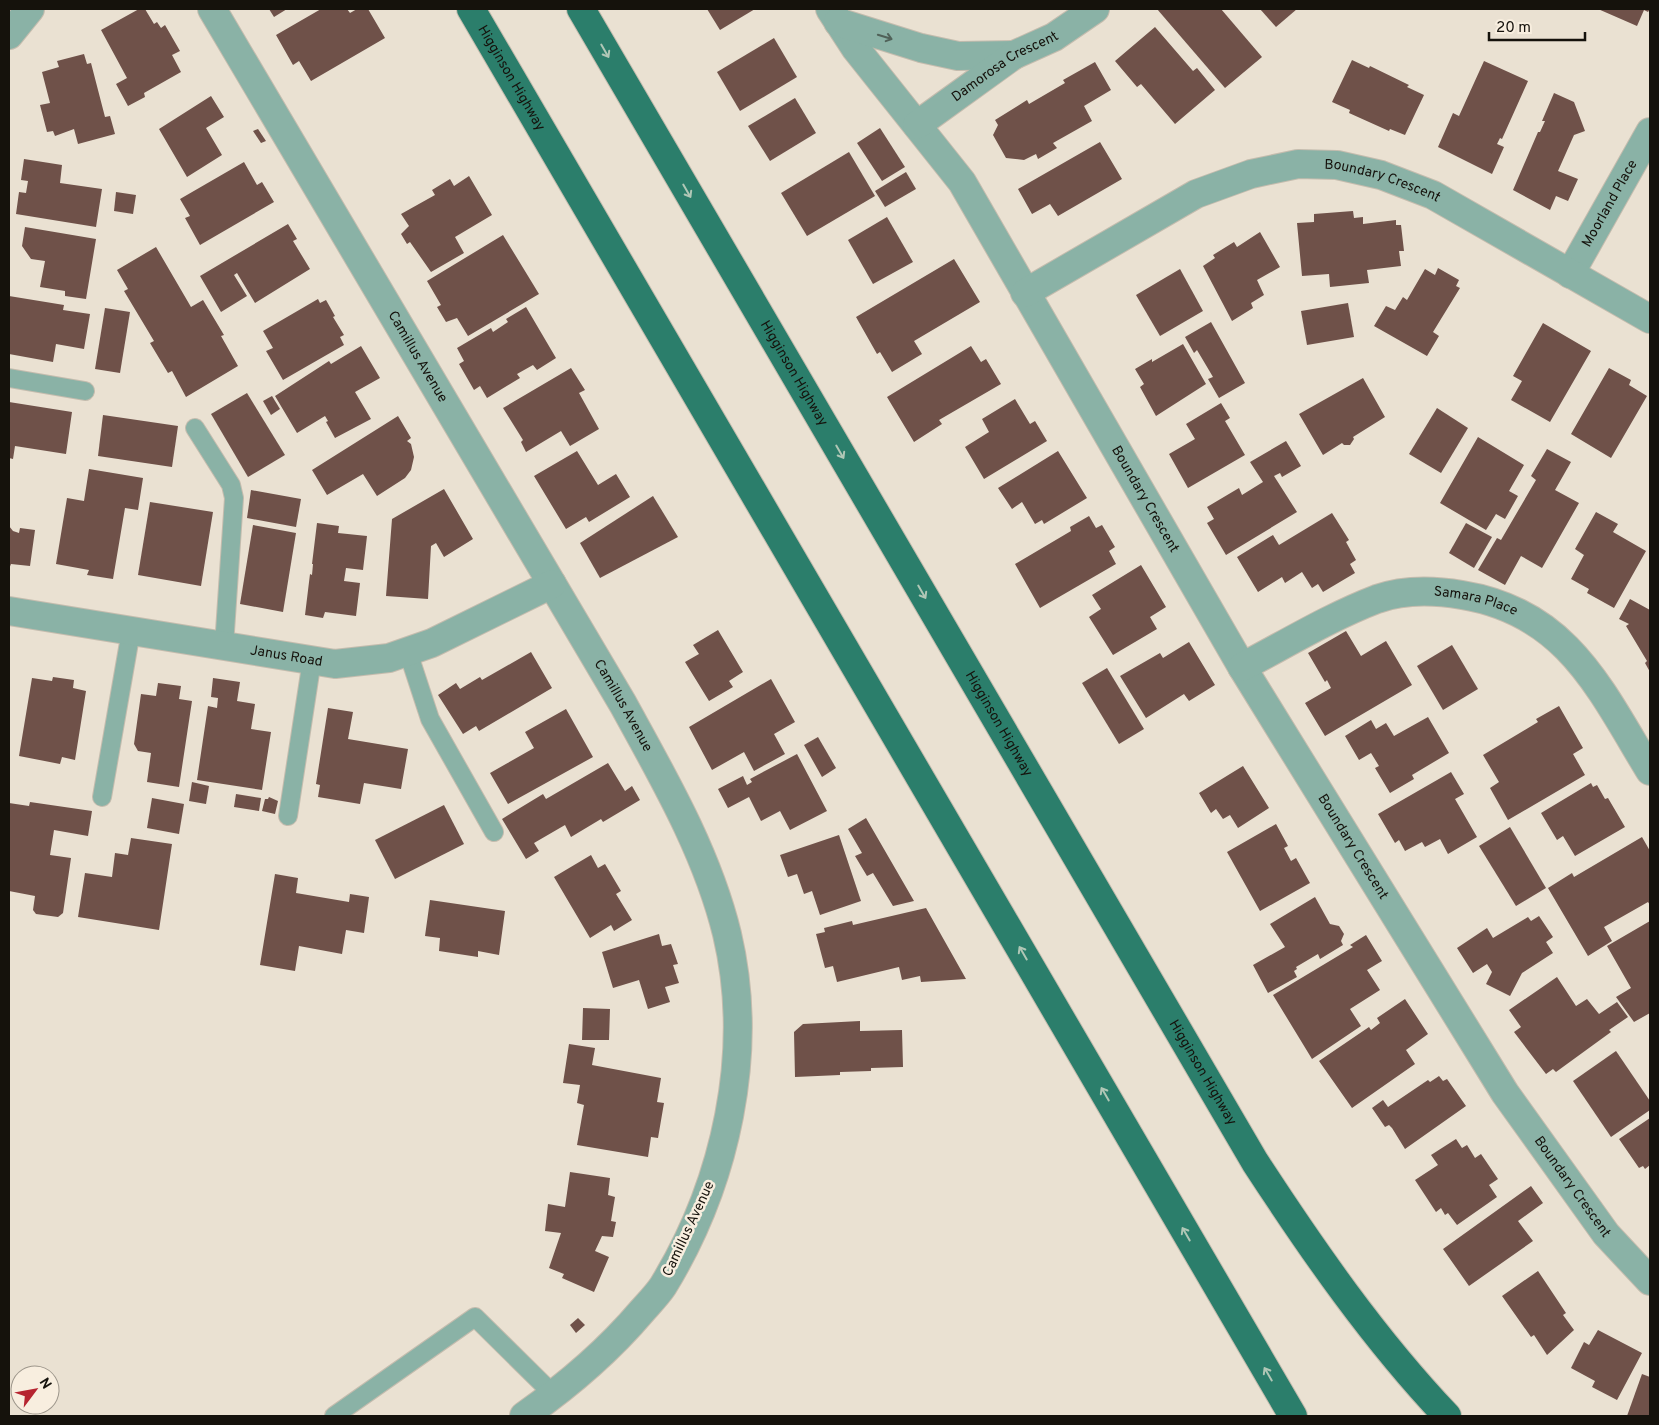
<svg xmlns="http://www.w3.org/2000/svg" width="1659" height="1425" viewBox="0 0 1659 1425" font-family="Overpass,sans-serif">
<style>
.building{fill:#6f5149}
.lines{fill:none;stroke-linecap:round;stroke-linejoin:round}
.service-casing{stroke:#c4bcae;stroke-width:20}
.minor-casing{stroke:#c4bcae;stroke-width:30}
.trunk-casing{stroke:#c4bcae;stroke-width:30}
.service{stroke:#8ab2a6;stroke-width:18}
.minor{stroke:#8ab2a6;stroke-width:28}
.trunk{stroke:#2b7e6b;stroke-width:28}
.oneway{stroke:#506259}
.oneway2{stroke:#b0c7b6}
.labels{text-anchor:middle;dominant-baseline:central;stroke-width:5;stroke-linejoin:round;paint-order:stroke}
.street-label{font-size:14px;fill:#15120c;stroke:#f8eedf}
</style>
<rect width="100%" height="100%" fill="#eae1d2"/>
<!-- building -->
<g class="building">
<path d="M139,9H145L154,24L157,22L161,28L165,25L180,51L172,55L181,72L144,93L145,97L128,106L116,84L127,78L101,30Z"/>
<path d="M269,9H287L274,17Z"/>
<path d="M321,9H347L350,13L357,9H368L385,38L311,81L299,61L293,65L276,35Z"/>
<path d="M707,9H755L720,30Z"/>
<path d="M1157,9H1221L1262,57L1225,88Z"/>
<path d="M1260,9H1297L1276,27Z"/>
<path d="M1598,9H1650L1648,12L1644,10L1637,26Z"/>
<path d="M1155,27L1193,71L1197,68L1215,90L1175,124L1141,84L1137,87L1115,61Z"/>
<path d="M774,38L797,77L740,111L717,72Z"/>
<path d="M84,54L87,64L91,63L105,117L110,116L115,134L78,144L74,129L55,136L53,131L47,132L40,105L50,103L42,72L59,67L57,61Z"/>
<path d="M1352,60L1369,68L1370,66L1409,85L1407,87L1424,95L1405,135L1390,129L1389,131L1349,113L1350,110L1332,102Z"/>
<path d="M1484,61L1528,81L1502,139L1500,138L1497,144L1504,147L1492,174L1438,147L1453,113L1459,116Z"/>
<path d="M1095,62L1111,90L1084,106L1092,121L1053,143L1057,148L1038,159L1036,154L1024,160L1006,158L993,135L998,125L995,120L1027,100L1029,104L1065,83L1063,80Z"/>
<path d="M1554,93L1574,102L1585,131L1574,135L1558,171L1578,179L1568,201L1556,196L1550,210L1513,190L1538,132H1540L1545,121H1542Z"/>
<path d="M211,96L224,117L206,128L222,155L187,177L159,129Z"/>
<path d="M795,98L816,133L770,161L748,126Z"/>
<path d="M880,128L905,167L882,181L857,143Z"/>
<path d="M258,129L266,141L261,143L253,131Z"/>
<path d="M1100,142L1122,179L1058,216L1050,204L1032,214L1018,189Z"/>
<path d="M849,152L875,196L807,236L781,193Z"/>
<path d="M24,159L62,165L60,183L102,189L96,227L16,214L19,192L26,193L28,181L21,180Z"/>
<path d="M244,162L257,185L262,182L274,202L200,245L185,218L190,216L180,199Z"/>
<path d="M906,172L916,189L885,207L875,191Z"/>
<path d="M469,176L492,215L455,237L464,253L431,272L410,242L407,244L401,234L409,226L401,214L435,195L432,190L450,179L454,186Z"/>
<path d="M116,192L136,195L133,214L114,211Z"/>
<path d="M1353,211L1354,218L1363,217V224L1396,220V225H1401L1404,251H1399L1401,266L1367,270L1369,283L1330,287L1329,274L1302,276L1297,223L1314,222V214Z"/>
<path d="M887,217L913,262L873,284L848,240Z"/>
<path d="M288,224L297,239L293,241L310,269L255,303L237,273L234,275L247,296L221,312L200,276Z"/>
<path d="M25,227L96,239L86,299L65,296V291L40,287L45,261L31,259L22,246Z"/>
<path d="M1260,232L1280,267L1257,280L1264,295L1251,303L1253,308L1232,321L1203,266L1215,258L1213,255L1234,242L1237,247Z"/>
<path d="M503,235L539,294L468,336L457,318L446,322L437,307L441,305L427,281Z"/>
<path d="M156,247L191,307L203,300L224,335L221,336L238,366L186,397L172,371L168,373L150,343L154,341L124,291L128,289L117,270Z"/>
<path d="M954,259L980,302L914,341L922,354L892,372L880,352L877,354L856,317Z"/>
<path d="M1438,268L1459,280L1456,286L1460,288L1433,332L1439,336L1427,356L1374,326L1386,306L1395,310L1403,297L1407,300L1425,269L1435,275Z"/>
<path d="M1180,269L1203,311L1160,336L1136,295Z"/>
<path d="M9,296L64,305L63,310L90,314L84,349L56,344L53,362L9,354Z"/>
<path d="M318,299L320,303L326,300L335,316L333,317L344,335L340,337L344,345L283,380L266,351L273,348L263,331Z"/>
<path d="M1348,303L1354,337L1307,345L1301,311Z"/>
<path d="M526,307L556,358L537,370L533,365L517,374L520,378L487,398L480,386L474,390L459,364L464,361L457,348L491,328L493,332L508,322L506,319Z"/>
<path d="M105,308L130,312L120,373L95,369Z"/>
<path d="M1211,322L1245,383L1219,398L1208,379L1213,377L1197,350L1194,353L1185,337Z"/>
<path d="M1543,323L1591,351L1550,422L1511,400L1522,381L1513,376Z"/>
<path d="M1183,344L1206,384L1156,416L1140,387L1144,384L1135,369L1152,359V362Z"/>
<path d="M361,346L380,378L355,392L371,419L335,438L326,422L328,421L325,416L297,433L275,396L329,361L331,364Z"/>
<path d="M971,346L981,362L986,359L1001,384L939,420L942,424L914,442L887,397Z"/>
<path d="M571,368L585,390L579,393L599,429L570,446L561,431L526,452L521,442L523,440L503,408Z"/>
<path d="M1609,368L1631,380L1629,385L1647,396L1611,458L1571,434Z"/>
<path d="M1363,378L1385,417L1353,437L1354,439L1350,445H1344L1342,443L1323,455L1299,414Z"/>
<path d="M247,393L285,455L248,477L211,414Z"/>
<path d="M272,396L280,409L271,415L263,401Z"/>
<path d="M1015,399L1030,424L1035,421L1047,441L984,479L965,447L989,432L982,419Z"/>
<path d="M9,402L72,412L66,454L15,446L13,459L9,458Z"/>
<path d="M1221,403L1230,418L1225,421L1245,455L1188,488L1169,454L1195,439L1186,424Z"/>
<path d="M1437,408L1468,428L1441,473L1409,454Z"/>
<path d="M103,415L178,426L172,467L98,456Z"/>
<path d="M398,416L411,438L407,441L411,444L414,457L411,470L405,478L377,496L363,474L327,495L312,470Z"/>
<path d="M1478,437L1524,465L1509,491L1518,496L1505,519L1496,514L1486,530L1440,503Z"/>
<path d="M1286,441L1301,466L1282,477L1280,473L1274,476L1297,512L1226,555L1207,523L1214,519L1207,507L1239,488L1242,495L1263,482L1250,462Z"/>
<path d="M1547,449L1571,462L1555,490L1579,503L1542,568L1521,556L1505,585L1478,570L1497,538L1501,540L1536,480L1531,476Z"/>
<path d="M577,451L598,485L616,474L630,497L589,522L586,517L566,529L534,476Z"/>
<path d="M1058,451L1087,498L1044,524L1042,520L1035,524L1022,502L1012,509L998,488Z"/>
<path d="M89,469L143,478L138,510L125,508L113,579L87,575L89,570L56,564L67,498L84,501Z"/>
<path d="M444,489L473,539L444,557L436,543L431,546L428,599L386,596L392,519Z"/>
<path d="M251,490L301,499L296,527L247,518Z"/>
<path d="M653,496L678,537L600,578L580,543Z"/>
<path d="M150,502L213,512L201,586L138,575Z"/>
<path d="M1596,512L1618,524L1613,532L1646,551L1614,608L1587,593L1589,589L1571,579L1584,555L1575,549Z"/>
<path d="M1332,513L1349,540L1346,542L1356,560L1350,564L1355,573L1323,592L1318,584L1312,588L1302,572L1285,583L1282,577L1258,592L1237,557L1273,535L1279,545Z"/>
<path d="M1089,516L1096,528L1102,525L1115,547L1109,551L1116,564L1040,608L1015,564L1071,531L1070,527Z"/>
<path d="M317,523L339,526L338,533L367,536L363,570L346,568L344,581L360,583L356,616L325,612L323,618L305,615L310,574L312,575L313,564H312Z"/>
<path d="M1466,523L1492,537L1474,568L1449,553Z"/>
<path d="M253,525L296,533L283,612L240,604Z"/>
<path d="M9,526L13,531L19,533L20,528L35,530L30,566L11,564L9,569Z"/>
<path d="M1141,565L1166,607L1150,617L1157,629L1113,655L1089,617L1101,609L1092,595Z"/>
<path d="M1630,599L1650,610V672L1645,663L1647,661L1626,626L1629,624L1619,619Z"/>
<path d="M718,630L743,672L729,681L733,687L709,701L685,662L699,654L693,645Z"/>
<path d="M1346,631L1361,656L1386,641L1412,685L1325,736L1305,703L1331,688L1327,680L1325,682L1308,653Z"/>
<path d="M1189,642L1215,685L1189,701L1184,694L1146,718L1120,676L1160,653L1163,658Z"/>
<path d="M1452,645L1478,689L1443,710L1417,666Z"/>
<path d="M531,652L552,688L479,731L476,726L463,734L438,695L456,683L460,689L480,677L482,680Z"/>
<path d="M1107,668L1144,729L1119,744L1082,683Z"/>
<path d="M53,677L74,680L73,688L86,691L75,760L62,757L60,764L19,756L32,678L52,681Z"/>
<path d="M213,678L240,682L237,701L255,704L251,729L271,732L262,790L197,780L208,706L217,708L218,698L211,697Z"/>
<path d="M771,679L795,722L774,734L785,754L754,771L744,752L712,770L689,727Z"/>
<path d="M158,683L181,686L179,699L192,701L179,787L147,782L151,753L138,751L134,744L141,694L156,696Z"/>
<path d="M1559,706L1583,748L1573,754L1585,775L1508,820L1490,788L1499,782L1483,755L1538,722L1536,719Z"/>
<path d="M328,708L353,712L348,739L408,749L401,789L364,783L360,804L318,797L320,785L316,784Z"/>
<path d="M566,709L593,757L508,804L490,773L534,748L525,732Z"/>
<path d="M1428,717L1449,753L1412,775L1414,779L1390,793L1375,768L1379,766L1371,753L1359,760L1345,736L1371,720L1376,729L1386,723L1394,736Z"/>
<path d="M818,737L836,768L822,777L804,745Z"/>
<path d="M797,754L827,811L790,830L780,811L761,821L749,797L728,808L718,789L743,776L747,785L752,782L750,779Z"/>
<path d="M608,763L625,791L632,786L640,800L603,822L601,819L571,837L565,825L534,843L539,851L526,859L502,819L543,794L546,799Z"/>
<path d="M1243,766L1269,808L1238,828L1230,815L1223,819L1216,809L1211,813L1199,793Z"/>
<path d="M1451,772L1464,794L1455,799L1477,837L1448,854L1440,839L1425,847L1422,842L1405,851L1399,840L1395,843L1378,814Z"/>
<path d="M192,782L209,786L206,804L189,801Z"/>
<path d="M1591,783L1593,787L1597,785L1605,799L1608,798L1625,827L1575,856L1563,836L1557,840L1541,813Z"/>
<path d="M236,794L261,798L259,811L234,807Z"/>
<path d="M269,797L278,801L275,814L262,811L265,799H268Z"/>
<path d="M152,798L184,804L179,834L147,828Z"/>
<path d="M30,802L92,811L88,836L54,830L50,855L71,858L63,913L58,917L36,914L33,910L35,896L9,891V803L29,806Z"/>
<path d="M444,805L464,844L395,879L375,840Z"/>
<path d="M866,818L914,901L893,906L873,873L867,876L855,856L862,853L848,829Z"/>
<path d="M1276,824L1288,846L1284,848L1291,861L1296,858L1310,883L1260,911L1227,852Z"/>
<path d="M1510,827L1546,888L1516,906L1479,846Z"/>
<path d="M839,835L861,901L820,915L812,891L804,894L797,874L788,877L780,855Z"/>
<path d="M1642,837L1650,851V905L1648,902L1604,927L1612,941L1588,956L1548,888L1572,873L1574,877Z"/>
<path d="M131,838L172,844L159,930L78,917L85,873L112,877L115,853L128,855Z"/>
<path d="M591,855L598,868L605,864L621,891L616,894L632,920L614,931L611,925L590,938L554,877Z"/>
<path d="M275,874L298,878L296,893L349,902L350,894L369,897L364,933L346,930L342,954L299,946L295,971L260,965Z"/>
<path d="M1315,897L1330,924L1339,926L1344,934L1341,941L1343,945L1320,959L1318,954L1296,967L1297,969L1294,971L1297,977L1268,993L1253,965L1285,947L1270,924Z"/>
<path d="M430,900L505,911L499,955L478,951V957L439,951L440,938L425,936Z"/>
<path d="M926,908L966,979L921,982L920,976L902,980L899,967L837,982L833,966L825,968L816,934L825,932L824,928L852,921L853,925Z"/>
<path d="M1539,916L1553,937L1546,942L1553,953L1522,973L1510,996L1486,984L1492,972L1487,964L1473,973L1457,948L1487,928L1493,938L1528,917L1531,921Z"/>
<path d="M1650,921V1013L1634,1022L1616,997L1631,988L1607,946Z"/>
<path d="M659,934L662,946L671,944L678,964L673,965L679,983L665,987L670,1002L648,1009L639,980L613,988L602,952Z"/>
<path d="M1366,935L1382,961L1367,970L1380,990L1350,1009L1361,1026L1312,1059L1273,995L1353,947L1350,945Z"/>
<path d="M1557,977L1576,1006L1587,999L1599,1014L1617,1002L1628,1017L1609,1030L1611,1032L1556,1072L1553,1069L1546,1074L1514,1032L1521,1027L1509,1010Z"/>
<path d="M1405,999L1428,1034L1406,1050L1415,1064L1352,1108L1319,1061L1369,1027L1371,1030L1380,1023L1377,1018Z"/>
<path d="M583,1008L610,1009L609,1040H582Z"/>
<path d="M860,1021V1031L902,1030L903,1067L871,1068V1071L840,1072V1075L795,1077L794,1032L803,1024Z"/>
<path d="M569,1044L595,1048L592,1065L661,1078L657,1102L664,1103L658,1138L651,1137L648,1157L577,1145L584,1105L577,1103L580,1085L563,1083Z"/>
<path d="M1616,1051L1650,1101V1110L1611,1137L1573,1081Z"/>
<path d="M1439,1076L1443,1081L1447,1079L1466,1106L1405,1149L1392,1128L1389,1125L1385,1127L1372,1108L1383,1100L1388,1107L1428,1080L1430,1082Z"/>
<path d="M1650,1118V1165L1645,1169L1643,1166L1639,1168L1619,1139Z"/>
<path d="M1456,1139L1462,1148L1467,1145L1475,1158L1481,1154L1498,1179L1489,1185L1497,1197L1457,1225L1448,1213L1445,1215L1441,1208L1436,1212L1415,1180L1438,1165L1431,1155Z"/>
<path d="M570,1172L610,1178L608,1195L615,1197L611,1221L616,1222L613,1237L602,1236L595,1251L609,1257L594,1292L562,1278L564,1274L549,1268L561,1233L545,1231L548,1204L565,1207Z"/>
<path d="M1531,1186L1543,1203L1518,1221L1533,1241L1469,1286L1443,1249Z"/>
<path d="M1538,1271L1566,1313L1563,1315L1574,1330L1547,1355L1534,1335L1531,1337L1502,1296Z"/>
<path d="M578,1318L585,1325L576,1333L570,1325Z"/>
<path d="M1598,1330L1642,1353L1617,1400L1592,1387L1595,1381L1571,1368L1584,1342L1589,1345Z"/>
<path d="M1642,1374L1650,1377V1416H1627Z"/>
</g>
<g class="lines">
<defs>
<g id="service">
<path d="M9,378L85,391"/>
<path d="M195,428L231,485L234,498L224,646"/>
<path d="M408,652L430,719L494,832"/>
<path d="M102,797L131,631"/>
<path d="M288,816L312,660"/>
<path d="M334,1416L475,1317L554,1395"/>
</g>
<g id="minor">
<path id="s1" d="M212,9L623,704C663,777 707,852 727,934C755,1052 726,1183 663,1286C657,1295 649,1303 642,1311C608,1351 567,1386 524,1416"/>
<path id="s2" d="M830,9L856,49L962,182L1242,667L1505,1093L1606,1234L1650,1281"/>
<path d="M838,22L921,48L958,56L1014,55"/>
<path d="M9,35L30,9"/>
<path id="s3" d="M917,125L1014,55L1054,37L1095,9"/>
<path id="s4" d="M1570,274L1650,132"/>
<path id="s5" d="M1025,293L1196,194L1251,174L1298,164L1337,165L1381,175L1433,195L1650,319"/>
<path id="s6" d="M9,611L335,664L389,658L432,643L552,584"/>
<path id="s7" d="M1242,667C1286,644 1330,617 1377,599C1405,589 1433,590 1462,595C1567,612 1600,689 1650,771"/>
</g>
<g id="trunk">
<path id="s8" d="M471,9L1293,1416"/>
<path id="s9" d="M581,9L1255,1162C1313,1251 1374,1339 1447,1416"/>
</g>
</defs>
<!-- service casing -->
<use href="#service" class="service-casing"/>
<!-- minor casing -->
<use href="#minor" class="minor-casing"/>
<!-- trunk casing -->
<use href="#trunk" class="trunk-casing"/>
<!-- service -->
<use href="#service" class="service"/>
<!-- minor -->
<use href="#minor" class="minor"/>
<!-- trunk -->
<use href="#trunk" class="trunk"/>
</g>
<!-- one-way arrows -->
<defs><path id="oneway-shaft" d="M-6 0H5M1.5-3L5.5 0L1.5 3" fill="none" stroke-width="1.6" stroke-linecap="round" stroke-linejoin="round" transform="scale(1.25)"/></defs>
<use class="oneway" href="#oneway-shaft" transform="translate(885 37) rotate(17)"/>
<g class="oneway2">
<use href="#oneway-shaft" transform="translate(605 51) rotate(60)"/>
<use href="#oneway-shaft" transform="translate(687 191) rotate(60)"/>
<use href="#oneway-shaft" transform="translate(840 452) rotate(60)"/>
<use href="#oneway-shaft" transform="translate(922 592) rotate(60)"/>
<use href="#oneway-shaft" transform="translate(1023 953) rotate(-120)"/>
<use href="#oneway-shaft" transform="translate(1105 1094) rotate(-120)"/>
<use href="#oneway-shaft" transform="translate(1186 1234) rotate(-120)"/>
<use href="#oneway-shaft" transform="translate(1268 1374) rotate(-120)"/>
</g>
<g class="labels">
<!-- street labels -->
<g class="street-label">
<text stroke="none"><textPath href="#s3" startOffset="106">Damorosa Crescent</textPath></text>
<text stroke="none"><textPath href="#s8" startOffset="80">Higginson Highway</textPath></text>
<text stroke="none"><textPath href="#s5" startOffset="391">Boundary Crescent</textPath></text>
<text stroke="none"><textPath href="#s4" startOffset="81">Moorland Place</textPath></text>
<text stroke="none"><textPath href="#s1" startOffset="404">Camillus Avenue</textPath></text>
<text stroke="none"><textPath href="#s9" startOffset="422">Higginson Highway</textPath></text>
<text stroke="none"><textPath href="#s2" startOffset="584">Boundary Crescent</textPath></text>
<text stroke="none"><textPath href="#s7" startOffset="252">Samara Place</textPath></text>
<text stroke="none"><textPath href="#s6" startOffset="281">Janus Road</textPath></text>
<text stroke="none"><textPath href="#s1" startOffset="809">Camillus Avenue</textPath></text>
<text stroke="none"><textPath href="#s9" startOffset="828">Higginson Highway</textPath></text>
<text stroke="none"><textPath href="#s2" startOffset="989">Boundary Crescent</textPath></text>
<text stroke="none"><textPath href="#s9" startOffset="1232">Higginson Highway</textPath></text>
<text stroke="none"><textPath href="#s2" startOffset="1394">Boundary Crescent</textPath></text>
<text transform="translate(689 1229) rotate(-65)">Camillus Avenue</text>
</g>
</g>
<!-- border -->
<rect width="1659" height="1425" fill="none" stroke="#15120c" stroke-width="20"/>
<!-- north arrow -->
<g transform="translate(35 1390) rotate(58)"><circle r="24" fill="#f8eedf" stroke="#9d968b"/>
<path d="M0-4L9 19L0 12L-9 19Z" fill="#b62430"/>
<text y="-8" font-size="14" font-weight="bold" text-anchor="middle" fill="#15120c">N</text>
</g>
<!-- scale -->
<path d="M1489 32v8h96v-8" fill="none" stroke="#15120c" stroke-width="2.5"/>
<text x="1496" y="32" font-size="15" fill="#15120c" stroke="#f8eedf" stroke-width="4" paint-order="stroke">20 m</text>
</svg>
